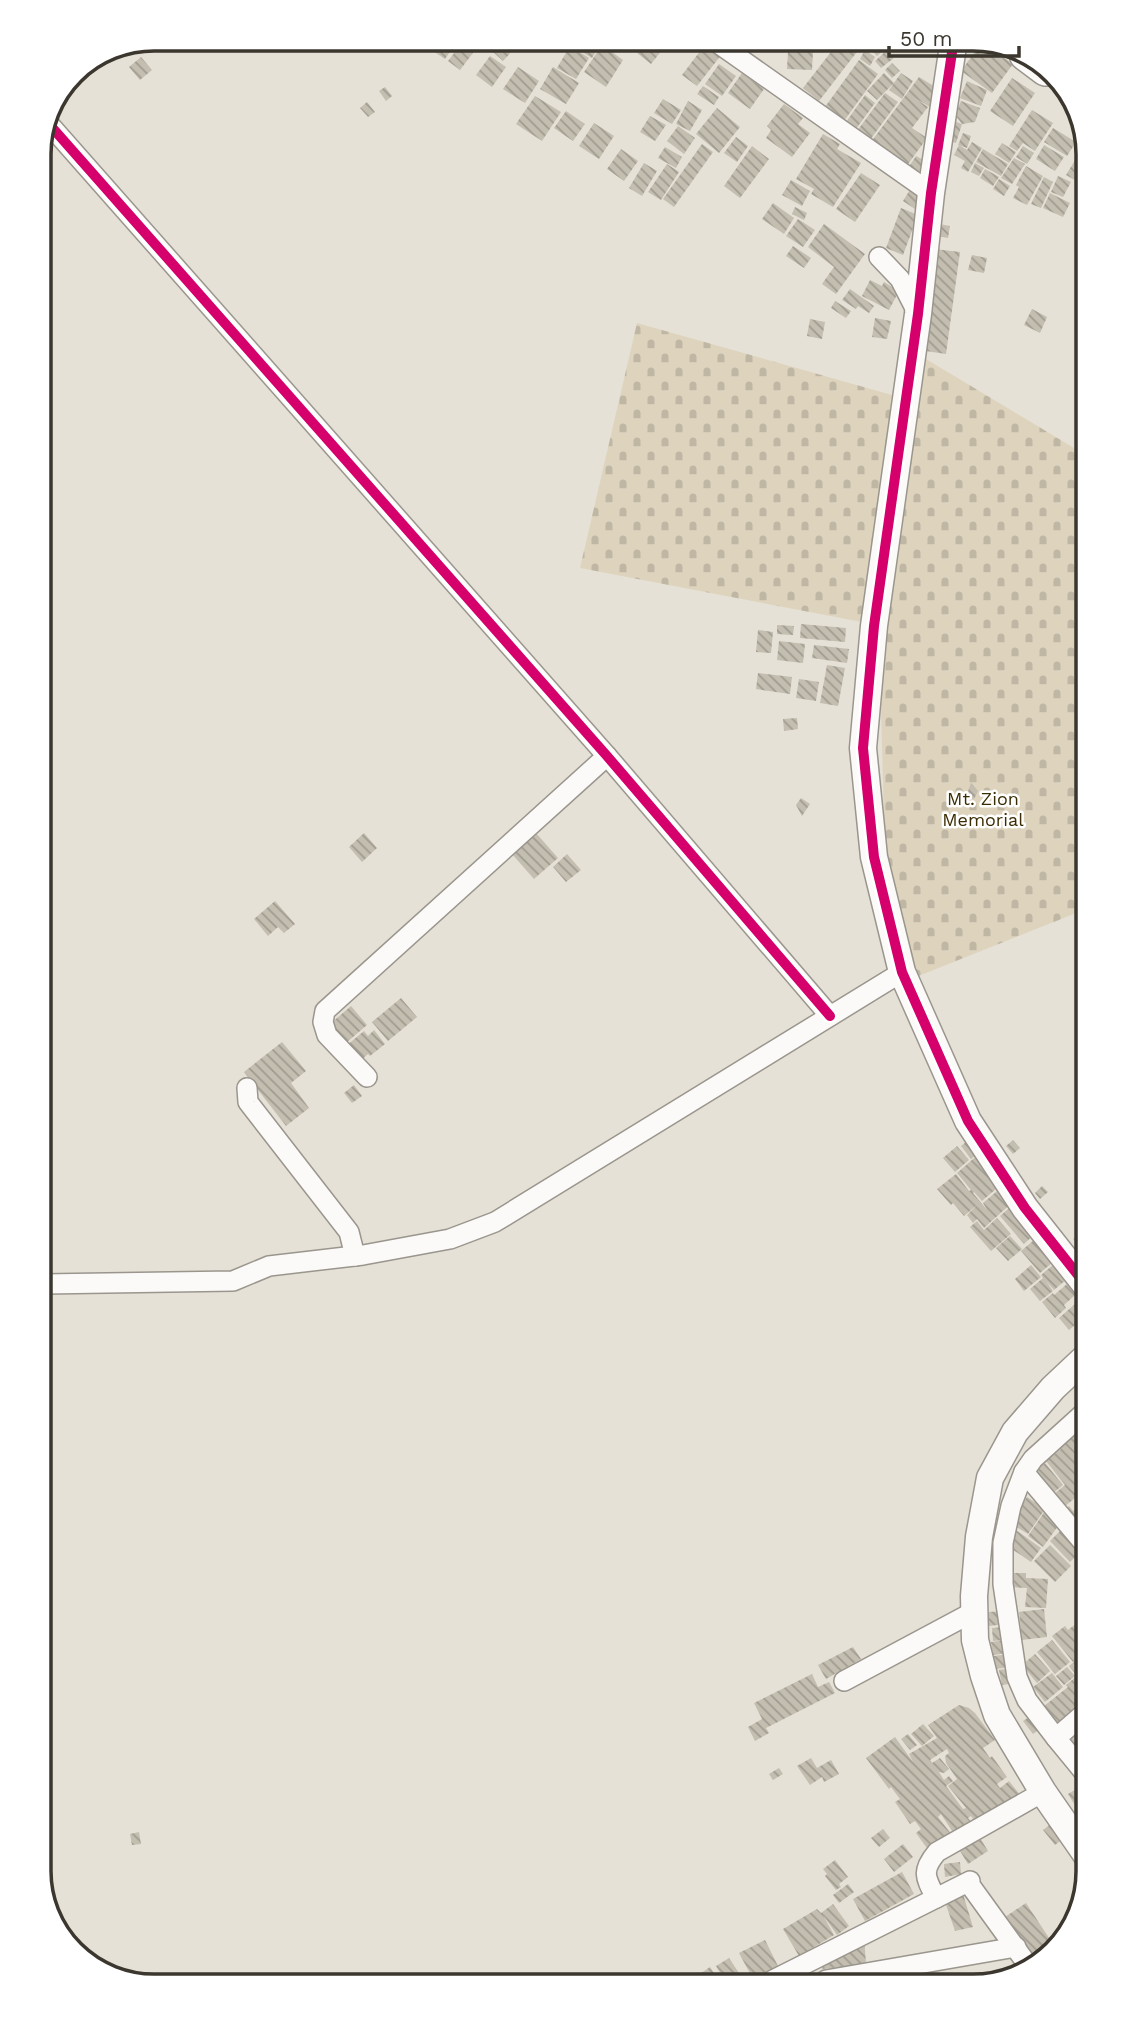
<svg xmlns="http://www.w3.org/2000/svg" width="1127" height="2025" viewBox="0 0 1127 2025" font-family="'Work Sans',sans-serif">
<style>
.cemetery{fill:url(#cemetery-stones)}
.building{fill:url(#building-back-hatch);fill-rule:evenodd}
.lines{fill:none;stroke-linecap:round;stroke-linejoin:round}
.street-casing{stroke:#9a968d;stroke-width:22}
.secondary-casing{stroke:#9a968d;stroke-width:29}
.highway-casing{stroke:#9a968d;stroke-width:36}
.street{stroke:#fbfaf9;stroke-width:19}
.secondary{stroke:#fbfaf9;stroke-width:26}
.highway{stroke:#fbfaf9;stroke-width:33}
.cycleway-casing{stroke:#fff;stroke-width:15}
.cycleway{stroke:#d6006c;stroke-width:10}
.labels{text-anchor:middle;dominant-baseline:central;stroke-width:5;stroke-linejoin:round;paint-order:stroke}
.park-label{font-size:18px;fill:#3b2d03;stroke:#fff}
.rim{fill:none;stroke:#3b372f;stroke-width:3.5}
</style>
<defs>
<pattern id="cemetery-stones" width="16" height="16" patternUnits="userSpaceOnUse" patternTransform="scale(1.75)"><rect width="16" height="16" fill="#ded4be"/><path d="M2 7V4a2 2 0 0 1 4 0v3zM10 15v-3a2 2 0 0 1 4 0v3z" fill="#bfb7a4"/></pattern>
<pattern id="building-back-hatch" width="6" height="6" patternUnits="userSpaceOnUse" patternTransform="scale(1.75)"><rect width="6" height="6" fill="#c4beb0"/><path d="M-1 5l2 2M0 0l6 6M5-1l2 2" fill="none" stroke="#a09b90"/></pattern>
</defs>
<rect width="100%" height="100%" fill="#e6e1d6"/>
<!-- cemetery -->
<g class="cemetery">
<path d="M637,323L899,397L867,623L580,568Z"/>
<path d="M921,356L1079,451L1081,448L1084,910L916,977L885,856L880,674Z"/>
</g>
<!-- building -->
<g class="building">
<path d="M161,39H180L168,48Z"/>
<path d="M415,39H459L445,59Z"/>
<path d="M505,39L515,48L503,61L493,52Z"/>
<path d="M576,39H603L592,58L572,46Z"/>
<path d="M649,39H671L651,64L637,53Z"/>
<path d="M820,39H825L830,44L822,52L815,45Z"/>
<path d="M841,39H848L860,48L819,101L803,88Z"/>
<path d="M872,39H895L877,56L866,44Z"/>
<path d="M464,40L476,49L460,70L448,61Z"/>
<path d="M707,42L722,54L697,86L682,75Z"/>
<path d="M982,42L1013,64L992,93L961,71Z"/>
<path d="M602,45L623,60L606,87L584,72Z"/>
<path d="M570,46L589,58L576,79L557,68Z"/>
<path d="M865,50L875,57L870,66L860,59Z"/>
<path d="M887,50L894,58L881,68L875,61Z"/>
<path d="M788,51L813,52L812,70L787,69Z"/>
<path d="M490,56L506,67L492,87L476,75Z"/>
<path d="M141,57L152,70L140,80L129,67Z"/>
<path d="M859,60L878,74L844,121L825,107Z"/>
<path d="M892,63L900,71L892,78L885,70Z"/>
<path d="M719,64L736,76L722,96L705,84Z"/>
<path d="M518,67L539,81L525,103L503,89Z"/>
<path d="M553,67L579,83L566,104L540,89Z"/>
<path d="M742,73L764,89L750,109L728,93Z"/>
<path d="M884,73L894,83L877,100L867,91Z"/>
<path d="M901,73L913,81L902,99L889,90Z"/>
<path d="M919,77L945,93L935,110L913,97L928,107L912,128L927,138L906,167L871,142Z"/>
<path d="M1012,78L1035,93L1013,126L990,111Z"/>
<path d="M967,81L987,90L981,106L960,98Z"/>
<path d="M703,86L719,97L714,105L697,94Z"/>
<path d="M385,87L392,96L386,101L379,91Z"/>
<path d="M885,93L898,102L870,140L857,131Z"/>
<path d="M865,95L875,103L856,129L846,122Z"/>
<path d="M535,96L561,112L542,141L516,124Z"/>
<path d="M663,99L681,110L672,124L654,113Z"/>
<path d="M688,101L702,110L690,131L676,124Z"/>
<path d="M961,101L980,108L975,122L962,124L955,115Z"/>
<path d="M367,102L375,112L368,117L360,108Z"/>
<path d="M784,104L803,118L798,124L810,133L792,157L766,138L771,130L767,126Z"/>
<path d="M717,108L740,127L719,153L696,134Z"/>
<path d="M1032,110L1053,123L1035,151L1023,143L1017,151L1009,146Z"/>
<path d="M566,111L585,124L573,141L554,128Z"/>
<path d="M650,116L666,125L655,141L640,132Z"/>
<path d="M948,119L962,124L956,143L941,139Z"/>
<path d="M594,123L614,136L599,159L579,146Z"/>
<path d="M678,126L695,138L684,154L667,141Z"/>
<path d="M1053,128L1076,142L1067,156L1044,142Z"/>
<path d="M963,133L971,136L967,148L958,145Z"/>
<path d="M823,134L840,144L837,149L861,163L833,207L811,194L814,189L796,179Z"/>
<path d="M736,137L748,146L737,162L724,153Z"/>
<path d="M972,142L982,148L968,172L961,168L965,161L954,155L959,145L967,150Z"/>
<path d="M1002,143L1016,152L1009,163L995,154Z"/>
<path d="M702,144L713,152L674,207L663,199Z"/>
<path d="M1044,145L1064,157L1055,171L1036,159Z"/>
<path d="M752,146L769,159L740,198L724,186Z"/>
<path d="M1023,146L1034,153L1027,164L1016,157Z"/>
<path d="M665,147L682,157L676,168L658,158Z"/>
<path d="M621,149L638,161L624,181L607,169Z"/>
<path d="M983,149L1008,164L1001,176L976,162Z"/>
<path d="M1080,152V183L1066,175Z"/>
<path d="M916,156L925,161L918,174L908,168Z"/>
<path d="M1014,158L1025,164L1012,184L1001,178Z"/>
<path d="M644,163L657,171L642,196L629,188Z"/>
<path d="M975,163L984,168L979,176L971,172Z"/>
<path d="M667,164L679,172L661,200L648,192Z"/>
<path d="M1026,166L1043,176L1027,205L1013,198L1019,187L1016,185Z"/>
<path d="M985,169L999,177L993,186L980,178Z"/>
<path d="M861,173L880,185L855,222L836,209Z"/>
<path d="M1058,176L1071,182L1063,197L1051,192Z"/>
<path d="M1044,177L1053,182L1041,208L1031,204Z"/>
<path d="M999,179L1010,186L1004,196L993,189Z"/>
<path d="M791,180L810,191L802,206L782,195Z"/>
<path d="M911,188L930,199L921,213L903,201Z"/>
<path d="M1050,193L1070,203L1063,217L1043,208Z"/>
<path d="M773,203L794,218L784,234L762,219Z"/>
<path d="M795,207L807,213L804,220L792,214Z"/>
<path d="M901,208L918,215L903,255L886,248Z"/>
<path d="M798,219L815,230L803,247L786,236Z"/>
<path d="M824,224L865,254L836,294L822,284L834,267L808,247Z"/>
<path d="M939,224L950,226L948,238L937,236Z"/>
<path d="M793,246L811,258L804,268L786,256Z"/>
<path d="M934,249L960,252L946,354L919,350Z"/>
<path d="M972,255L987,258L984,273L968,270Z"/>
<path d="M870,280L882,286L884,282L899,291L889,310L862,296Z"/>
<path d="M850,289L874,306L869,313L858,306L856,309L842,300Z"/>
<path d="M835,301L851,311L846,318L831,308Z"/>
<path d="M1032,309L1047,317L1040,333L1024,325Z"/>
<path d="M875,318L891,321L887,339L872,337Z"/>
<path d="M810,319L825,322L822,339L807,336Z"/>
<path d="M801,624L846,628L845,642L800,638Z"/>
<path d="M777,625L794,626L793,635L777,634Z"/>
<path d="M758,630L773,632L771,653L756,652Z"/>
<path d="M779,641L805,644L803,663L777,660Z"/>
<path d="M814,645L849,649L847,663L812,658Z"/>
<path d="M827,665L845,668L838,706L820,703Z"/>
<path d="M758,673L792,677L790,694L756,689Z"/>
<path d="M799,679L819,682L816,701L796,698Z"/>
<path d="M797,718L798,729L784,731L783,719Z"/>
<path d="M971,783L978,791L974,799L966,797Z"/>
<path d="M801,798L810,804L802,816L796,805Z"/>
<path d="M364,833L377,848L362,862L349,847Z"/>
<path d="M536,833L558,858L534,879L512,854Z"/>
<path d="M567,854L581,870L566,882L553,867Z"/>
<path d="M275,901L295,924L284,933L278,927L268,936L254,919Z"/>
<path d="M401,998L417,1017L388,1041L372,1022Z"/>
<path d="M351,1006L367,1025L346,1043L330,1024Z"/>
<path d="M374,1030L385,1044L370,1056L368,1054L359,1062L346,1046L364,1031L368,1036Z"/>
<path d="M282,1042L306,1071L291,1083L309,1108L286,1126L244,1072Z"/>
<path d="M354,1085L362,1096L352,1103L344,1093Z"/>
<path d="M971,1138L981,1151L971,1159L961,1146Z"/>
<path d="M1013,1140L1020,1148L1013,1154L1006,1146Z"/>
<path d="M957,1146L969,1160L955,1172L943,1158Z"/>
<path d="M981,1152L1003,1183L982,1201L974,1192L973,1193L987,1210L983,1203L1003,1186L1015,1200L984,1228L977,1219L973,1223L967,1215L977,1205L964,1216L953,1203L951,1205L937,1189L956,1174L969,1191L971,1190L957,1173Z"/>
<path d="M1042,1186L1048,1192L1040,1199L1035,1193Z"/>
<path d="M1015,1203L1039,1230L1024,1244L1000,1216Z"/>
<path d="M997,1218L1011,1234L991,1251L970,1227L977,1221L984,1230Z"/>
<path d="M1081,1232L1085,1237V1241L1080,1246L1073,1239Z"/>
<path d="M1040,1235L1059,1257L1040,1273L1021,1251Z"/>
<path d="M1010,1236L1022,1249L1008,1261L996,1248Z"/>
<path d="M1060,1259L1073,1274L1054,1290L1046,1281L1053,1291L1040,1301L1030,1289L1043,1278L1041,1275Z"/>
<path d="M1031,1265L1041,1277L1024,1291L1015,1279Z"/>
<path d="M1074,1278L1083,1288L1064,1305L1066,1308L1055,1318L1042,1302L1053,1293L1054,1295Z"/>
<path d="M1075,1304L1086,1316L1069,1330L1059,1318Z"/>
<path d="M1086,1415V1516L1074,1529L1061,1513L1069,1506L1073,1511L1081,1505L1075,1498L1059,1511L1048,1499L1065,1485L1046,1461L1061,1449L1056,1444Z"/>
<path d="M1045,1463L1063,1485L1047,1498L1029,1477Z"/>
<path d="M1027,1497L1045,1509L1028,1534L1010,1523Z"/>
<path d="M1045,1511L1061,1522L1043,1547L1028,1536Z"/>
<path d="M1063,1528L1084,1549L1070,1562L1050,1541Z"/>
<path d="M1016,1530L1041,1548L1031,1562L1006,1545Z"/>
<path d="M1050,1545L1071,1566L1055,1582L1034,1561Z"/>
<path d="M1010,1573H1026V1578L1048,1579L1046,1608L1025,1607L1027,1588L1009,1587Z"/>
<path d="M1044,1609L1047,1637L1022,1640L1019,1612Z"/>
<path d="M1004,1611L1005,1624L989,1626L988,1612Z"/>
<path d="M1087,1615V1648L1085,1650L1078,1643L1086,1652L1087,1651V1676L1081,1681L1087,1689V1704L1060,1726L1044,1706L1068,1687L1066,1685L1077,1676L1069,1666L1081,1656L1073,1662L1052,1636L1065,1626L1068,1630Z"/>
<path d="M1005,1627L1006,1640L993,1641L992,1628Z"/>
<path d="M1007,1640L1009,1653L993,1655L991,1642Z"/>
<path d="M1052,1640L1070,1662L1055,1674L1037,1652Z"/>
<path d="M853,1647L861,1659L826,1679L818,1665Z"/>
<path d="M1009,1654L1011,1667L995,1669L994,1656Z"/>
<path d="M1035,1654L1050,1671L1037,1683L1022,1665Z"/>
<path d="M1067,1667L1075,1676L1064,1685L1056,1676Z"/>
<path d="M1012,1668L1015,1683L1002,1685L999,1670Z"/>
<path d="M1052,1673L1063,1687L1045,1702L1033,1687Z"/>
<path d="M812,1674L818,1687L829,1682L835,1693L766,1728L769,1733L755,1741L748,1727L762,1719L754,1703Z"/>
<path d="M959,1705L969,1708L975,1713L995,1740L983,1748L990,1758L992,1756L1007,1777L997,1784L1000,1788L1009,1781L1021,1796L976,1823L971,1816L968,1818L972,1823L954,1834L941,1814L938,1817L952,1835L929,1851L916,1833L921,1829L915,1821L910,1824L895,1802L900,1799L891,1787L889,1789L866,1758L895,1737L913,1762L909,1754L937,1738L928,1725ZM947,1749L949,1753L945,1756L946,1763L957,1779L948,1786L966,1808L963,1809L946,1786L953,1781L949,1776L944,1780L939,1772L944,1773L949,1769L940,1758L932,1763L930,1760Z"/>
<path d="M1031,1716L1040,1729L1033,1734L1023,1721Z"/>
<path d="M923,1724L934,1736L922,1746L911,1734Z"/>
<path d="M1080,1725L1088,1733V1745L1080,1751L1067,1736Z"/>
<path d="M908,1734L917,1745L910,1750L901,1739Z"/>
<path d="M811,1758L817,1768L831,1760L839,1774L824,1782L822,1777L810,1785L797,1766Z"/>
<path d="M779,1768L783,1774L773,1780L769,1774Z"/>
<path d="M1086,1783L1088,1817L1084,1820L1068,1794Z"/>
<path d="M1052,1823L1064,1838L1055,1845L1043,1830Z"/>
<path d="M883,1829L890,1838L879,1847L871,1838Z"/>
<path d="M139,1832L141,1844L132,1845L130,1834Z"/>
<path d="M977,1833L988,1851L968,1864L957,1846Z"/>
<path d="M903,1844L913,1857L894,1872L884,1859Z"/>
<path d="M835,1860L848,1877L839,1884L841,1887L836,1890L825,1876L827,1874L823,1869Z"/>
<path d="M960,1862L961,1874L945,1877L944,1864Z"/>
<path d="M902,1872L914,1894L865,1921L853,1899Z"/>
<path d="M848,1884L854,1892L839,1903L833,1895Z"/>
<path d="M963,1894L973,1927L955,1931L944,1899Z"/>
<path d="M1026,1903L1053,1944L1032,1959L1002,1919Z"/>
<path d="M833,1904L849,1926L837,1935L823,1915L834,1935L799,1956L783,1929L817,1909L821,1913Z"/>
<path d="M864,1938L866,1963L861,1965L822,1969L824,1960Z"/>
<path d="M765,1940L778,1966L753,1979L739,1953Z"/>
<path d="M729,1958L739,1973L725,1981L716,1966Z"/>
<path d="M710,1967L719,1981H701L697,1976Z"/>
</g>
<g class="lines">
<defs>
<g id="street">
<path d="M712,39L931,193"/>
<path d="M49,124L607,756L830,1016"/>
<path d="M879,257L900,279L918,314"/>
<path d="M367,1077L327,1035L323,1022L325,1011L607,756"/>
<path d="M247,1088L248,1102L349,1232L355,1256"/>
<path d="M44,1284L233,1281L269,1266L363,1255L450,1239L495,1222L902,972"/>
<path d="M1086,1411L1033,1459L1024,1472L1011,1506L1003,1543V1584L1017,1677L1027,1700L1056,1738L1087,1711"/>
<path d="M1024,1472L1087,1547"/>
<path d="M844,1681L975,1611"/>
<path d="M1056,1738L1088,1777"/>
<path d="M936,1898C925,1877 921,1871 937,1852L1043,1792"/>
<path d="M773,1980L970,1881V1885L1030,1968"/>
<path d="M826,1980L1016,1947"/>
</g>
<g id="secondary">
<path d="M954,39L931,193L918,314L874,626L863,748L874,857L902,972L968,1121L1025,1208L1085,1284"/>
<path d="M1086,1357L1053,1388L1015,1432L990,1478L979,1537L974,1596L975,1640L984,1676L997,1715L1043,1792L1088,1857"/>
</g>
<path id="highway" d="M1026,54L1046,69"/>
</defs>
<!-- street casing -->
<use href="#street" class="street-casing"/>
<!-- secondary casing -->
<use href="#secondary" class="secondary-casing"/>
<!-- highway casing -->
<use href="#highway" class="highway-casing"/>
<!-- street -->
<use href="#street" class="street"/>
<!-- secondary -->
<use href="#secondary" class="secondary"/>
<!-- highway -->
<use href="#highway" class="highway"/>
<defs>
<g id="cycleway">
<path d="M954,39L931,193L918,314L874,626L863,748L874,857L902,972L968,1121L1025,1208L1085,1284"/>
<path d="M49,124L607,756L830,1016"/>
</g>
</defs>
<!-- cycleway casing -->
<use href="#cycleway" class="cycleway-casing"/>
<!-- cycleway -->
<use href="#cycleway" class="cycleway"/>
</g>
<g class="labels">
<!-- park labels -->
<g class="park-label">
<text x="983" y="798">Mt. Zion<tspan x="983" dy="21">Memorial</tspan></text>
</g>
</g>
<!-- crop -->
<path d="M0 0H1127V2025H0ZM154 51H973A103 103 0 0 1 1076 154V1871A103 103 0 0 1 973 1974H154A103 103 0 0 1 51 1871V154A103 103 0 0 1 154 51Z" fill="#fff" fill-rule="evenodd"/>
<path class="rim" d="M154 51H973A103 103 0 0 1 1076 154V1871A103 103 0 0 1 973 1974H154A103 103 0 0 1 51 1871V154A103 103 0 0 1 154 51Z"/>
<!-- scale -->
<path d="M889 46v10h130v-10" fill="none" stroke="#3b372f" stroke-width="3.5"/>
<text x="900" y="46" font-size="21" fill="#3b372f" stroke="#ffffff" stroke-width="5" paint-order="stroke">50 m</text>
</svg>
